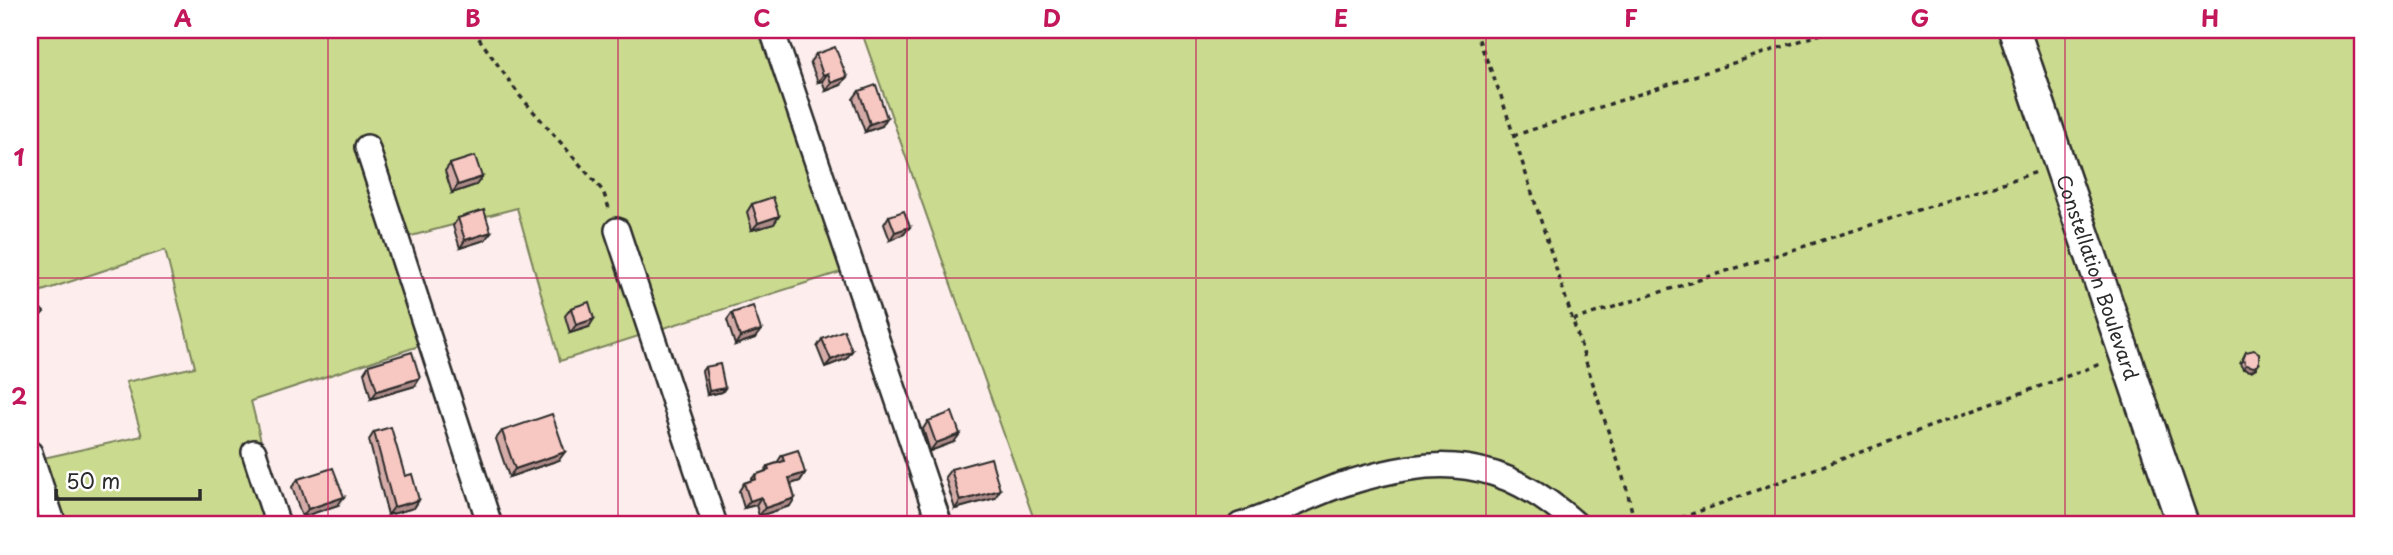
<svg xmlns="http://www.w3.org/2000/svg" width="2393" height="555" viewBox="0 0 2393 555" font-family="'Playpen Sans',sans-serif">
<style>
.green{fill:#cada8e;stroke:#7a825c;stroke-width:2}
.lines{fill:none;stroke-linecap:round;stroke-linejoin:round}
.minor-casing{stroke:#2b2b2b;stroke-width:28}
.tertiary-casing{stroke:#2b2b2b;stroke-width:35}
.path{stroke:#2b2b2b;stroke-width:3.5;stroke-dasharray:5 5;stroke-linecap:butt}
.minor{stroke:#fff;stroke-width:23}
.tertiary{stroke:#fff;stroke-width:30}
.wall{fill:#d4aba7;stroke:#2b2b2b;stroke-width:2}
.shaded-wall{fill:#ad8b88;stroke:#2b2b2b;stroke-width:2}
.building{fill:#f7c7c2;stroke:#2b2b2b;stroke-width:2}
.grid{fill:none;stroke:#c2185b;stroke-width:2;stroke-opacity:0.55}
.labels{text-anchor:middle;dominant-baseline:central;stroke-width:7;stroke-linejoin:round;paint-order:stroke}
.street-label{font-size:19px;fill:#2b2b2b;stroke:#fff}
.neatline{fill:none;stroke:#c2185b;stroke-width:2.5}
.grid-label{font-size:23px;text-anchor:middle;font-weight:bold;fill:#c2185b}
</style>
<rect width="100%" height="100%" fill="#fdeeed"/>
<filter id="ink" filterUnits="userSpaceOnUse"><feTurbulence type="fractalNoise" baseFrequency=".0143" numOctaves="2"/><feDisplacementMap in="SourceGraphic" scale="14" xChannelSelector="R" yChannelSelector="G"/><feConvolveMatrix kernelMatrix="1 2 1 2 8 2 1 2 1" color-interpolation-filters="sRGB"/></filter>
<g filter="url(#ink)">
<!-- green -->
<g class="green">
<path d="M30,30H763L850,269L560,361L517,208L396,240L422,345L251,401L282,525H60L39,459L142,436L126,382L195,367L165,250L30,295Z"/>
<path d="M861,30H2363V423L2355,427L2363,456V525H1036Z"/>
</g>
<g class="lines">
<defs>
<g id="minor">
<path d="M772,30L940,525"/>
<path d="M367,147L490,525"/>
<path d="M617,230L715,525"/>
<path d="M254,452L278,525"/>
<path d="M30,453L54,525"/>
<path d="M1240,525C1276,515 1308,495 1344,484C1439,454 1500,456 1577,525"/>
</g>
<g id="tertiary">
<path id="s1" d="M2014,30L2183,525"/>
</g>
</defs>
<!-- minor casing -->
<use href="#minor" class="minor-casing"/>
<!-- tertiary casing -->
<use href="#tertiary" class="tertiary-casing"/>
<!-- path -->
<g class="path">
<path d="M473,30L520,96L603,191L610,211"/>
<path d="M1475,30L1501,96L1627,490L1635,525"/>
<path d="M1513,136L1833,30"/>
<path d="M1573,320L2037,172"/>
<path d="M1662,525L2103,363"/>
</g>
<!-- minor -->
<use href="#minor" class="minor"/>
<!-- tertiary -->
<use href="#tertiary" class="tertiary"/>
</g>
<!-- wall -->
<g class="wall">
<path d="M816,54L841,85L826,91L822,81L818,82L810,62Z"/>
<path d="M859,91L882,126L865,132L853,99Z"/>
<path d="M450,164L482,177L476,185L452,193L445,171Z"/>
<path d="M752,204L779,216L774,224L752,230L747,212Z"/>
<path d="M889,216L904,234L890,240L884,224Z"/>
<path d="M458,218L491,232L485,240L460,248L453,226Z"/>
<path d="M571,308L589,327L570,333L565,316Z"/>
<path d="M732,313L755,338L735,345L727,320Z"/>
<path d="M822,339L852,351L846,359L825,367L817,347Z"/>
<path d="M2246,352L2256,368L2251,371L2243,369L2240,364Z"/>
<path d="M369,365L415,386L371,399L364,373Z"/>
<path d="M705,367L725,388L722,392L707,395L702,371Z"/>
<path d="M928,421L954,442L930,451L923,429Z"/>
<path d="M502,431L559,460L509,477L496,439Z"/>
<path d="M374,432L405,476L419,500L414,508L388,515L369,440Z"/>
<path d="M782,455L805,473L800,481L791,484L790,506L759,516L756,505L744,508L739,491L744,483L750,481L755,475L764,472L768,466L777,463Z"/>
<path d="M951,469L995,498L955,509L945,477Z"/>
<path d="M298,479L338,505L302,517L292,487Z"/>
</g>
<!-- shaded-wall -->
<g class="shaded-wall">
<path d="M828,73L822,81L818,82L823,75Z"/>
<path d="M847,77L841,85L826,91L831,83Z"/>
<path d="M887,118L882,126L865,132L870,124Z"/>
<path d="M482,177L476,185L452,193L458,185Z"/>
<path d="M779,216L774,224L752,230L758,223Z"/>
<path d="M910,227L904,234L890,240L895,232Z"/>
<path d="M491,232L485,240L460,248L465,240Z"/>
<path d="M594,319L589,327L570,333L576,325Z"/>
<path d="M761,330L755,338L735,345L740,337Z"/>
<path d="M852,351L846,359L825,367L831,360Z"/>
<path d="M2259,364L2256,368L2251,371L2243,369L2246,365Z"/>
<path d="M420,378L415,386L371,399L377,391Z"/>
<path d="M725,388L722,392L707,395L709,391Z"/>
<path d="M960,434L954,442L930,451L936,443Z"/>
<path d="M565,452L559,460L509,477L515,469Z"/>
<path d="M805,473L800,481L784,486L789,478Z"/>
<path d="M1000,490L995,498L955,509L960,501Z"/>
<path d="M344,497L338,505L302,517L308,509Z"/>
<path d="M761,497L756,505L744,508L750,501Z"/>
<path d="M795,498L790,506L759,516L765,508Z"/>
<path d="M419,500L414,508L388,515L394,507Z"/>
</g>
<!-- building -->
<g class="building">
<path d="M835,47L847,77L831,83L828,73L823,75L816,54Z"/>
<path d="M876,85L887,118L870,124L859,91Z"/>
<path d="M475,156L482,177L458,185L450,164Z"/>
<path d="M773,197L779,216L758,223L752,204Z"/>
<path d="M484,210L491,232L465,240L458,218Z"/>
<path d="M904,211L910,227L895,232L889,216Z"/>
<path d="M30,298L44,312L30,327Z"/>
<path d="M589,302L594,319L576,325L571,308Z"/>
<path d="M753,306L761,330L740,337L732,313Z"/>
<path d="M844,330L852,351L831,360L822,339Z"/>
<path d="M2254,350L2259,353V364L2254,367L2246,365L2243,360L2246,352Z"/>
<path d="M412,352L420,378L377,391L369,365Z"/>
<path d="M720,364L725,388L709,391L705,367Z"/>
<path d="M952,412L960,434L936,443L928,421Z"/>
<path d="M552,414L565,452L515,469L502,431Z"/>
<path d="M391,427L405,476L412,474L419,500L394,507L374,432Z"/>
<path d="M798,450L805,473L789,478L795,498L765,508L761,497L750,501L744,483L756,479L755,475L769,470L768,466L784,461L782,455Z"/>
<path d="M991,458L1000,490L960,501L951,469Z"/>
<path d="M333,468L344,497L308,509L298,479Z"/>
</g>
</g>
<!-- grid -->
<path class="grid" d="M328,30V525M618,30V525M907,30V525M1196,30V525M1486,30V525M1775,30V525M2065,30V525M30,278H2363"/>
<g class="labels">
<!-- street labels -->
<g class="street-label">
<text stroke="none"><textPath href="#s1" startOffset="261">Constellation Boulevard</textPath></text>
</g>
</g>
<!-- margin -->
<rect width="2393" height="555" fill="none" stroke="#fff" stroke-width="77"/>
<!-- scale -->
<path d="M56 489v10h144v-10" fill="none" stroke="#2b2b2b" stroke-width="3.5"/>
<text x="66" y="489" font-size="21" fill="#2b2b2b" stroke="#ffffff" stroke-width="5" paint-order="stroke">50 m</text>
<rect x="38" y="38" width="2316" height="478" class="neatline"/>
<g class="grid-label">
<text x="183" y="27">A</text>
<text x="473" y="27">B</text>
<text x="762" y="27">C</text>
<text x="1052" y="27">D</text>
<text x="1341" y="27">E</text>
<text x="1631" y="27">F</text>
<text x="1920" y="27">G</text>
<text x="2210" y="27">H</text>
<text x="19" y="166">1</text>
<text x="19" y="405">2</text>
</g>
</svg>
